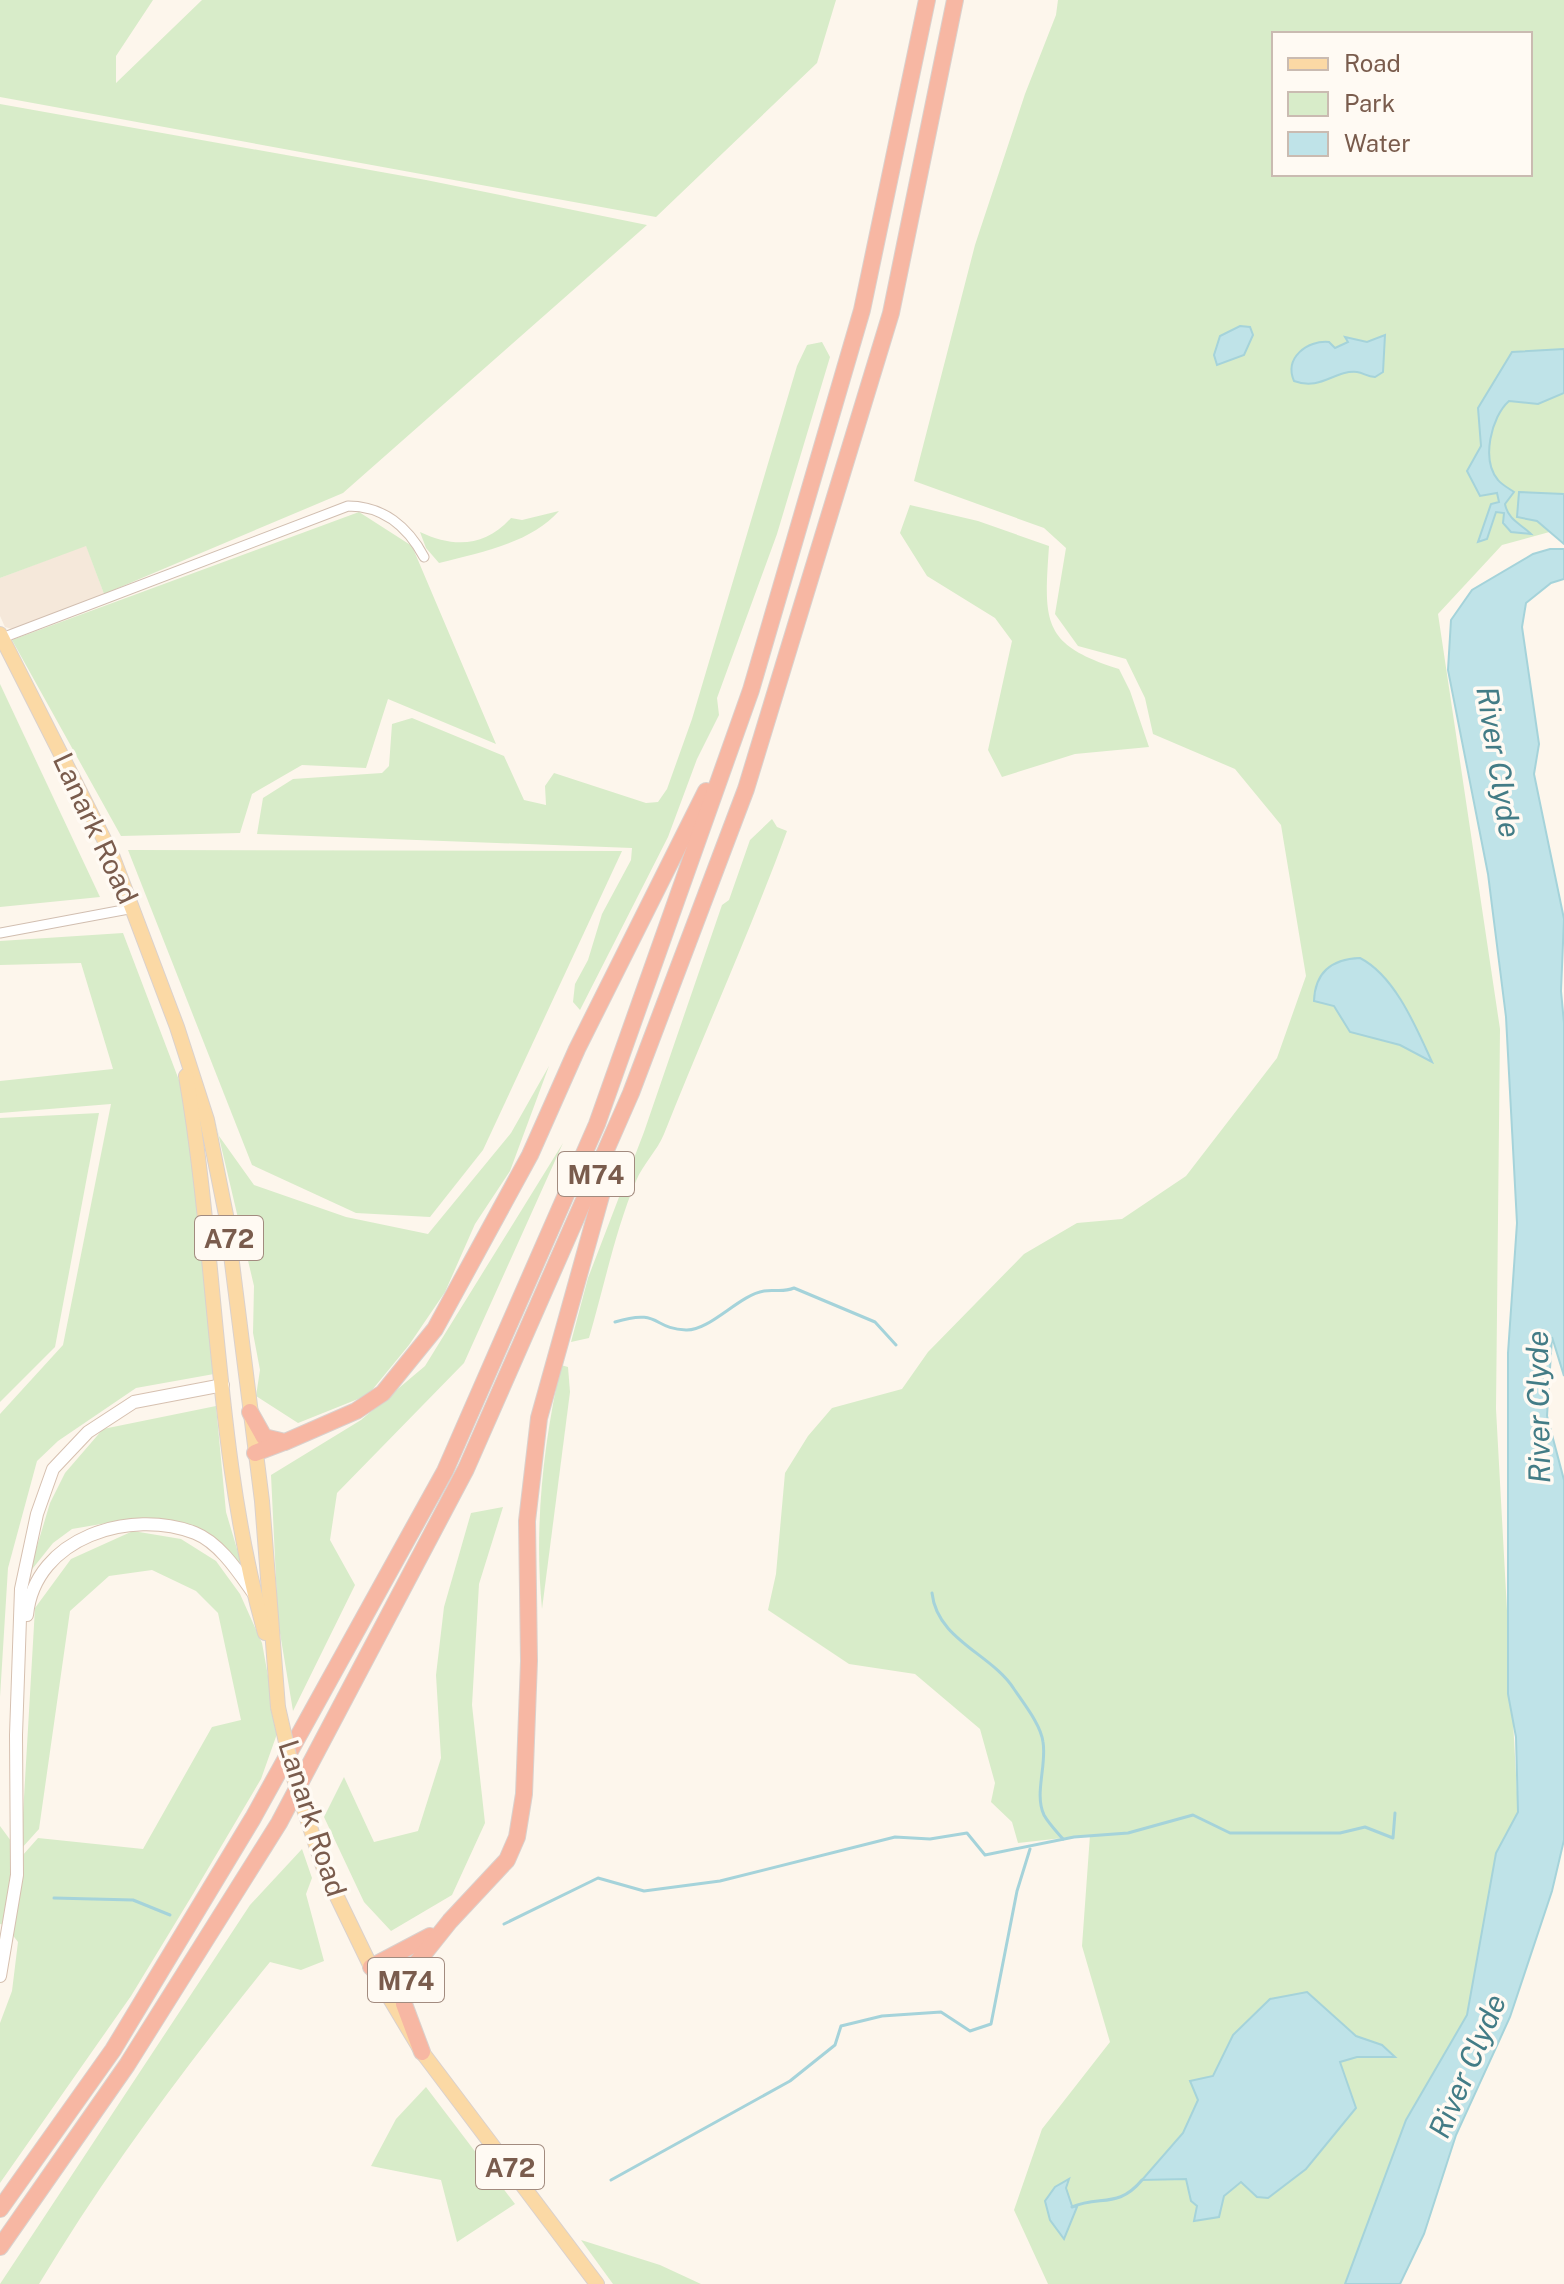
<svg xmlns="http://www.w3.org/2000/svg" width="1564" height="2284" viewBox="0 0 1564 2284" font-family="'Public Sans',sans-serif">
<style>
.residential{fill:#f5e8da}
.green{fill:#d8ecc9;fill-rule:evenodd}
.water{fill:#bfe3e8;stroke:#a5d3da;stroke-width:2}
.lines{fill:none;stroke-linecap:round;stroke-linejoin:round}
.stream{stroke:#a5d3da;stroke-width:3}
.street-casing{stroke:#d1beb0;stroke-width:11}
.secondary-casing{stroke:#d6c0b0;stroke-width:14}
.primary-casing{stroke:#dad1cd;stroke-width:16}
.highway-casing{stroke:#dad1cd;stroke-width:18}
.street{stroke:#fff;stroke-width:9}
.secondary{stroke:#fff;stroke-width:12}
.primary{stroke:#fbd9a5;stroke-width:14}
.highway{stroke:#f7b7a3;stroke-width:16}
.primary-bridge-casing{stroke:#dad1cd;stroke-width:16;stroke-linecap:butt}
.primary-bridge{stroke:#fbd9a5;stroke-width:14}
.labels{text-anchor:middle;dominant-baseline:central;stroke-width:7;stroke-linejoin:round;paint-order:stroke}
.shield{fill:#fffaf3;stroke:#a28b7f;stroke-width:2}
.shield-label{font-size:26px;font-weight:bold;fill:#7a5c4d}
.street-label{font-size:28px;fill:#7a5c4d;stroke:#fffaf3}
.water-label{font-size:30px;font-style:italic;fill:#437c86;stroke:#fffaf3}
</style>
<rect width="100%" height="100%" fill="#fdf6ec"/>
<!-- residential -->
<path class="residential" d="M86,545L104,594L12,629L5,627L0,616V578Z"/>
<!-- green -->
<g class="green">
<path d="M0,0H153L116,56V83L202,0H836L817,63L656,217L0,97Z"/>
<path d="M1058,0H1564V528L1502,545L1438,614L1500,1029L1496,1409L1518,1812L1467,2015L1403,2131L1347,2284H1048L1014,2210L1042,2129L1110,2042L1082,1946L1090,1835L1018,1843L1012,1822L991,1802L995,1783L980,1729L915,1674L849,1664L768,1610L776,1574L785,1473L808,1436L832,1408L902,1389L928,1352L1024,1254L1077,1223L1122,1219L1186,1176L1277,1058L1306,976L1281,825L1235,769L1153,734L1145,698L1126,659L1078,646L1055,614L1066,548L1044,528L914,481L975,245L1025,94L1056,15ZM1274,34H1530V174H1274Z"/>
<path d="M0,104L426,180L647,225L343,493L104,594L86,546L0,578Z"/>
<path d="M822,342L830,357L777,534L717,698L719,715L697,759L668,837L580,1010L573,1002L575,984L588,960L602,914L631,860L632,848L257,834L263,798L293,779L382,773L389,766L392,724L412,718L504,756L524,800L546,805L545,786L554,773L646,803L658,802L667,789L692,719L797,366L807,345Z"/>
<path d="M910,505L978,521L1049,546C1044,621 1041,645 1119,669L1130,691L1149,747L1075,754L1002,777L988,750L1012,641L995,618L927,576L900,533Z"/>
<path d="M559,511C531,543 479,553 439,563L426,548L420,532C454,548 485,547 511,518L522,520Z"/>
<path d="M359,512L412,546L496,744L388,699L366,768L302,765L252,794L240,833L121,836L12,640Z"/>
<path d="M0,684L100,897L0,907Z"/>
<path d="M772,819L777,827L787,831C749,934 704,1033 664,1134C657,1151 643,1164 636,1181C615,1231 604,1287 589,1338L571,1342L588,1278L644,1132L722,905L729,900L750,840Z"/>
<path d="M128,850L622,851L483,1150L430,1217L356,1213L252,1165Z"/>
<path d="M123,933L193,1117L214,1374L136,1388L58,1441L37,1461L8,1568L0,1697V1414L63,1345L111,1104L0,1113V1081L113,1069L81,963L0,965V941Z"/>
<path d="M549,1066L510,1171L475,1224L445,1292L409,1345L368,1395L298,1423L256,1396L260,1370L253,1333L254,1286L214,1116L219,1136L254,1185L346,1217L428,1234L511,1133Z"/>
<path d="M99,1113L55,1347L0,1402V1118Z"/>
<path d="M563,1143L464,1363L337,1493L330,1540L355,1585L293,1711L278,1621L271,1475L361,1420L425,1366Z"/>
<path d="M561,1365L568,1367L570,1392L542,1609C534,1527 543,1445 561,1365Z"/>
<path d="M216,1406L226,1512L245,1576L203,1532L136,1518L72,1529L53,1543L29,1573L50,1503L65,1473L103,1429Z"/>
<path d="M503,1507L479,1584L472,1705L485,1823L452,1895L391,1931L364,1902L324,1817L344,1777L374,1842L418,1831L441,1758L436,1675L444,1607L471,1513Z"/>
<path d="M133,1531L181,1539L216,1561L240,1594L262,1643L278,1731L261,1779L193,1894L131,1996L0,2183V2023L12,1991L18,1942L5,1925L0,1924V1826L22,1856L38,1838L143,1849L212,1727L241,1720L218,1613L196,1591L152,1570L109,1576L70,1611L39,1829L21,1849L35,1608L71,1559Z"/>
<path d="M302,1849L312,1878L306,1894L324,1961L301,1970L270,1962C187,2064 107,2171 39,2284H0L250,1905Z"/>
<path d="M426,2087L515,2204L457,2242L441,2180L371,2166L396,2119Z"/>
<path d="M581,2240L660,2265L701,2284H613Z"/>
</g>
<!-- water -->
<g class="water">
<path d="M1240,326L1250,327L1253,335L1244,355L1217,365L1214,355L1220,336Z"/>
<path d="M1385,335L1383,372L1375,377C1367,377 1364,373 1357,372C1334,370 1321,391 1294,381C1284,358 1307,340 1329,342L1335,348L1348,342L1345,337L1367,342Z"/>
<path d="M1564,349V393L1538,404L1509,401C1491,417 1481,460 1498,480C1502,485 1510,489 1514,492L1505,504C1508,520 1521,524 1531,534L1511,532L1503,523L1504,513L1496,512L1487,539L1478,542L1491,504L1499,502L1497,493L1480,496L1467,471L1481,446L1478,408L1512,352Z"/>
<path d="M1519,492L1564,494V544L1537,521L1517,517Z"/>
<path d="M1550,549H1564V579L1551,583L1526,603L1522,627L1539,744L1534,774L1564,919L1561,991L1564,1023V1376L1552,1337L1547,1416L1564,1480V1840L1552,1891L1510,2017L1456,2135L1424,2234L1400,2284H1345L1406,2120L1467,2015L1496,1853L1518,1812L1516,1737L1508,1694V1353L1517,1223L1506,1017L1488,874L1448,670L1451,620L1472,590L1533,554Z"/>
<path d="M1360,958C1395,976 1416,1027 1432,1062L1400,1045L1350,1032L1334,1006L1314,1001C1315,972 1332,959 1360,958Z"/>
<path d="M1307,1992L1356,2036L1382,2045L1395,2057H1357L1340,2062L1356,2108L1306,2169L1268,2198L1257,2197L1241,2182L1224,2196L1219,2217L1194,2221L1197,2206L1191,2201L1186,2179L1142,2180L1183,2133L1198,2100L1190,2081L1213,2076L1233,2035L1270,1999Z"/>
<path d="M1069,2179L1066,2188L1072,2206L1077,2207L1064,2239L1050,2220L1045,2201L1055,2187Z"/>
</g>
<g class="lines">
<!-- stream -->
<g class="stream">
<path d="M615,1322C661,1308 652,1329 686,1330C710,1331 739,1295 764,1291C775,1289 782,1293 794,1288L875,1322L896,1345"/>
<path d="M932,1593C937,1640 992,1654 1014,1689C1024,1704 1041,1725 1043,1742C1047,1765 1034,1794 1044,1815C1049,1824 1057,1832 1063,1839"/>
<path d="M54,1898L133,1900L170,1915"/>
<path d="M504,1924L598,1878L644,1891L720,1881L895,1837L930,1839L967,1833L985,1855L1074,1837L1128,1833L1193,1815L1230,1833H1340L1365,1827L1393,1838L1395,1813"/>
<path d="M611,2180L790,2081L835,2045L841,2026L882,2016L941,2012L970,2031L991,2024L1017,1891L1030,1849"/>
<path d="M1072,2207C1100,2195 1118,2209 1142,2180"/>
</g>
<defs>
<g id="street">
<path d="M2,638L348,506C383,506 408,527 424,557"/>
<path d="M0,933L134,908"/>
</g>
<g id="secondary">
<path d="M27,1615C35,1537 131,1508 195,1533C220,1543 239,1573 254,1594"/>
<path d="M0,1976L17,1875L16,1735L21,1589L37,1514L53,1469L88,1432L134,1402L223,1385"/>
</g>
<g id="primary">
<path d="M0,634L112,855L177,1027L207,1120L226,1215L262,1501L278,1707"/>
<path d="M186,1076C218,1260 214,1454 265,1633"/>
<path d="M325,1872L371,1967L422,2052L597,2284"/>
</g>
<g id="highway">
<path d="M250,1412L264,1437L285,1442L356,1411L383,1393L435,1329L530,1155L577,1049L706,791"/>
<path d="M255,1453L284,1442"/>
<path d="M371,1967L430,1936"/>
<path d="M422,2052L404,2004L407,1975L450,1921L507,1860L517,1837L524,1794L529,1661L527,1521L539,1418L611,1160"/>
<path d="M0,2209L113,2050L253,1818L445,1471L597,1124L751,690L862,310L927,0"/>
<path d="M0,2247L127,2065L279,1823L466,1469L631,1093L746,789L891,313L955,0"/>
</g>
</defs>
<!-- street casing -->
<use href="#street" class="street-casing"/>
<!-- secondary casing -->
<use href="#secondary" class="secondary-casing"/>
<!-- primary casing -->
<use href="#primary" class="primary-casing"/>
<!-- highway casing -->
<use href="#highway" class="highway-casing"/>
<!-- street -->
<use href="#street" class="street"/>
<!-- secondary -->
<use href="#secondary" class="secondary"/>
<!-- primary -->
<use href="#primary" class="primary"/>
<!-- highway -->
<use href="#highway" class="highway"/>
<defs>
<path id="primary-bridge" d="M278,1707L295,1782L325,1872"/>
</defs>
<!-- primary-bridge casing -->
<use href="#primary-bridge" class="primary-bridge-casing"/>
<!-- primary-bridge -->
<use href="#primary-bridge" class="primary-bridge"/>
</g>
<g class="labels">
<!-- shield labels -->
<g class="shield">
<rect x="558" y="1152" width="76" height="44" rx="6"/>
<rect x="195" y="1216" width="68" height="44" rx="6"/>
<rect x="368" y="1958" width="76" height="44" rx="6"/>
<rect x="476" y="2145" width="68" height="44" rx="6"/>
</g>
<g class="shield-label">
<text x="596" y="1174">M74</text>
<text x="229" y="1238">A72</text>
<text x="406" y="1980">M74</text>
<text x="510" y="2167">A72</text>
</g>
<!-- street labels -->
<g class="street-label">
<text transform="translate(96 828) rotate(65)">Lanark Road</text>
<text transform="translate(313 1818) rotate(72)">Lanark Road</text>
</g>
<!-- water labels -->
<g class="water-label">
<text transform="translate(1499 762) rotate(81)">River Clyde</text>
<text transform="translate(1538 1407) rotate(-91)">River Clyde</text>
<text transform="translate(1467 2066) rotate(-67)">River Clyde</text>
</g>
</g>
<!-- legend -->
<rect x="1272" y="32" width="260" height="144" fill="#fffaf3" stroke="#cabbb1" stroke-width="2"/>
<rect x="1288" y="58" width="40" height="12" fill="#fbd9a5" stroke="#cabbb1" stroke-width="2"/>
<text x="1344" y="72" font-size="24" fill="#7a5c4d">Road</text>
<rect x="1288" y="92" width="40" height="24" fill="#d8ecc9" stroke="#cabbb1" stroke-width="2"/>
<text x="1344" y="112" font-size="24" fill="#7a5c4d">Park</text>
<rect x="1288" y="132" width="40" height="24" fill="#bfe3e8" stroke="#cabbb1" stroke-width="2"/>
<text x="1344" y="152" font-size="24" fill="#7a5c4d">Water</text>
</svg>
